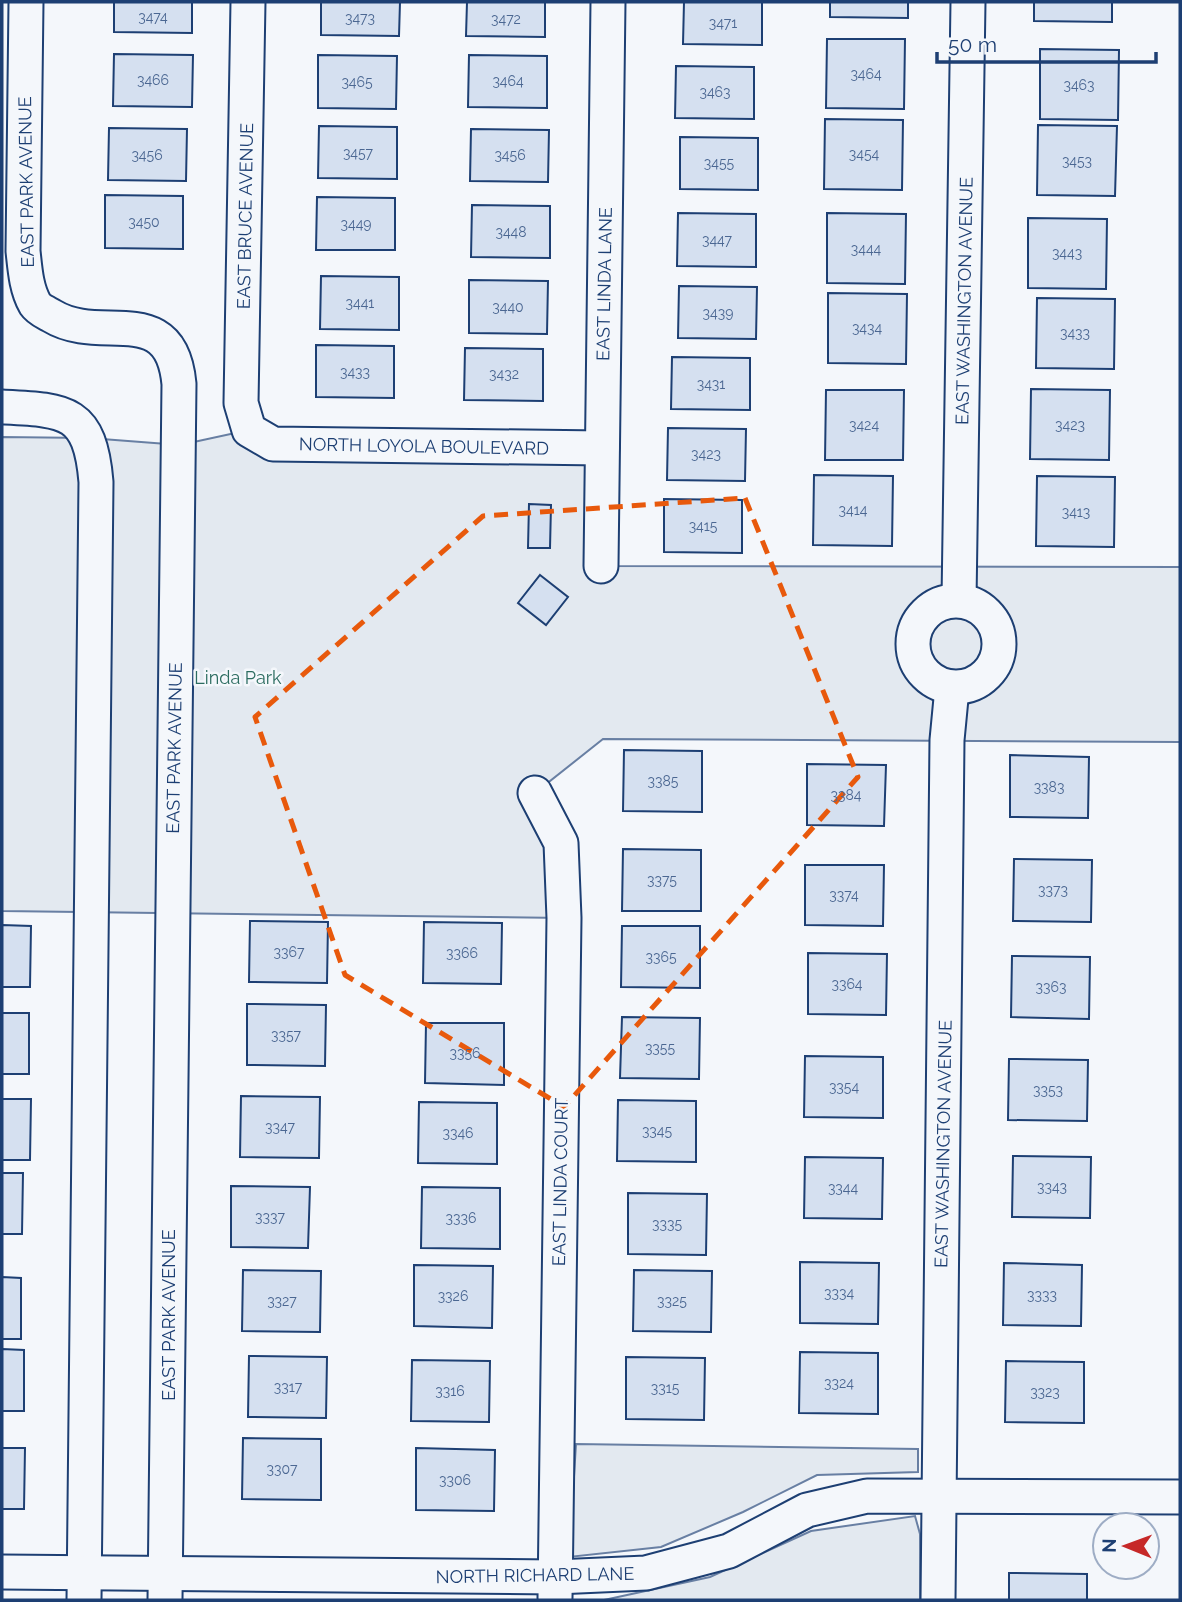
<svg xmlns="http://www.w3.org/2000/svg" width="1182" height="1602" viewBox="0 0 1182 1602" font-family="Raleway,sans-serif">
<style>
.green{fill:#e3e9f0;stroke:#687fa3;stroke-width:2}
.building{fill:#d5e0f0;stroke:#1d3f73;stroke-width:2}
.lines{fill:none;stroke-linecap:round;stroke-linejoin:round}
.minor-casing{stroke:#1d3f73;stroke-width:37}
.minor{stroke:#f4f7fb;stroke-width:33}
.marked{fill:none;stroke:#e8590c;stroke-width:5;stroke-dasharray:14 9;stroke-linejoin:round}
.labels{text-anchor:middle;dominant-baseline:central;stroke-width:5;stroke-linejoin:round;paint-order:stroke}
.number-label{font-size:14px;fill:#4b6792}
.street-label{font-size:18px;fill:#1d3f73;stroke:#f4f7fb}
.park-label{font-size:18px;fill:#2c6c60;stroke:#f4f7fb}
</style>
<rect width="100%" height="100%" fill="#f4f7fb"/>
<!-- green -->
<g class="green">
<path d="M249,430L602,448L601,566L1180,567V742L603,739L535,793L564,918L2,911V437L89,438L180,445Z"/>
<path d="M576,1444L918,1449V1472L817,1475L743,1512L661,1547L569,1557Z"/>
<path d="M915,1516L920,1534V1600H604L710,1577L811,1531Z"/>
</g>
<!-- building -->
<g class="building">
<path d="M114,2H192V33L114,32Z"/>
<path d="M321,2H400L399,36L321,35Z"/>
<path d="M467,2H545V37L466,36Z"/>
<path d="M684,2H762V45L683,44Z"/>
<path d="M830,2H908V18L830,17Z"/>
<path d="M1034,2H1112V22L1034,21Z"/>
<path d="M827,39H905L904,109L826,108Z"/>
<path d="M1040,49L1119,50L1118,120L1040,119Z"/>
<path d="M114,54L193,55L192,107L113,106Z"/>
<path d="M318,55L397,56L396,109L318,108Z"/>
<path d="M469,55L547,56V108L468,107Z"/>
<path d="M676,66L754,67V119L675,118Z"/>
<path d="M825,119L903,120L902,190L824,189Z"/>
<path d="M1038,125L1117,126L1115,196L1037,195Z"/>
<path d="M319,126L397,127V179L318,178Z"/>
<path d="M109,128L187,129L186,181L108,180Z"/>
<path d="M471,129L549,130L548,182L470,181Z"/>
<path d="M680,137L758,138V190L680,189Z"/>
<path d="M105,195L183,196V249L105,248Z"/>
<path d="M317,197L395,198V250H316Z"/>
<path d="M472,205L550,206V258L471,257Z"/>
<path d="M678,213L756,214V267L677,266Z"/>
<path d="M827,213L906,214L905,284L827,283Z"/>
<path d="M1028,218L1107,219L1106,289L1028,288Z"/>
<path d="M321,276L399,277V330L320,329Z"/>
<path d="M469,280L548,281L547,334L469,333Z"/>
<path d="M679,286L757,287L756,339L678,338Z"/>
<path d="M828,293L907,294L906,364L828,363Z"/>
<path d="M1037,298L1115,299L1114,369L1036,368Z"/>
<path d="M316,345L394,346V398L316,397Z"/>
<path d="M465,348L543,349V401L464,400Z"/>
<path d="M672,357L750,358V410L671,409Z"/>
<path d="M1031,389L1110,390L1109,460L1030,459Z"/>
<path d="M826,390H904L903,460H825Z"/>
<path d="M668,428L746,429L745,481L667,480Z"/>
<path d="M814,475L893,476L892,546L813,545Z"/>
<path d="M1037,476L1115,477L1114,547L1036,546Z"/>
<path d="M664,499L742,500V553L664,552Z"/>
<path d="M529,504L551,505L550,548H528Z"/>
<path d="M540,575L568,597L546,625L518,603Z"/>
<path d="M624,750L702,751V812L623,811Z"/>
<path d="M1010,755L1089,757L1088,818L1010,817Z"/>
<path d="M807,764L886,765L884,826L807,825Z"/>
<path d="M623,849L701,850V911H622Z"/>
<path d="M1014,859L1092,860L1091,922L1013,921Z"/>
<path d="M805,865H884L883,926L805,925Z"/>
<path d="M250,921L328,922L327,983L249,982Z"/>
<path d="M424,922L502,923L501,984L423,983Z"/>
<path d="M2,925L31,926L30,987H2Z"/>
<path d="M622,926H700V988L621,987Z"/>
<path d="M808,953L887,954L886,1015L808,1014Z"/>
<path d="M1012,956L1090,957L1089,1019L1011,1017Z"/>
<path d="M247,1004L326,1005L325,1066L247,1065Z"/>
<rect x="2" y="1013" width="27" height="61"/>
<path d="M622,1017L700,1018L699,1079L620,1078Z"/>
<path d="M426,1023H504V1085L425,1083Z"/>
<path d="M805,1056L883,1057V1118L804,1117Z"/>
<path d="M1009,1059L1088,1060L1087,1121L1008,1120Z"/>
<path d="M241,1096L320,1097L319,1158L240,1157Z"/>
<path d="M2,1099H31L30,1160H2Z"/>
<path d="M618,1100L696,1101V1162L617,1161Z"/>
<path d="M419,1102L497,1103V1164L418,1163Z"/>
<path d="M1013,1156L1091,1157L1090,1218L1012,1217Z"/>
<path d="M805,1157L883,1158L882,1219L804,1218Z"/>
<path d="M2,1173H23L22,1234H2Z"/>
<path d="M231,1186L310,1187L308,1248L231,1247Z"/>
<path d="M422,1187L500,1188V1249L421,1248Z"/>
<path d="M628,1193L707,1194L706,1255L628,1254Z"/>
<path d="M800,1262L879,1263L878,1324L800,1323Z"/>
<path d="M1004,1263L1082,1265L1081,1326L1003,1325Z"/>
<path d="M414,1265L493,1266L492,1328L414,1326Z"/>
<path d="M243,1270L321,1271L320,1332L242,1331Z"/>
<path d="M634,1270L712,1271L711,1332L633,1331Z"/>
<path d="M2,1277L21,1278V1339H2Z"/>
<path d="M2,1349L24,1350V1411H2Z"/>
<path d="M800,1352L878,1353V1414L799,1413Z"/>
<path d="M249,1356L327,1357L326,1418L248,1417Z"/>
<path d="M626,1357L705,1358L704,1420L626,1419Z"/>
<path d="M412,1360L490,1361L489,1422L411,1421Z"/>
<path d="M1006,1361L1084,1362V1423L1005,1422Z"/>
<path d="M243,1438L321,1439V1500L242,1499Z"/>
<path d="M2,1448H25L24,1509H2Z"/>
<path d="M416,1448L495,1450L494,1511L416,1510Z"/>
<path d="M1009,1573L1087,1574V1600H1009Z"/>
</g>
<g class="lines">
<defs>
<g id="minor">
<path d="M26,2L23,251C25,269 26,288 35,304C39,310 47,313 52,316C101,346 171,298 179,384L165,1600"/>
<path d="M248,2L241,403L249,430L273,444L602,448"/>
<path d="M2,407C66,410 90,410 96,482L84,1600"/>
<path d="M601,566L608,2"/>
<path d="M959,600L968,2"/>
<circle cx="956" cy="644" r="43"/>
<path d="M535,793L561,843L564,918L555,1598"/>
<path d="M2,1572L556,1577L646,1573L729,1551L807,1510L867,1496L1180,1497"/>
<path d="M938,1600L947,740L952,688"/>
</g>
</defs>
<!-- minor casing -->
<use href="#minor" class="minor-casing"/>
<!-- minor -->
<use href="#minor" class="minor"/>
</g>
<!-- marked area -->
<path class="marked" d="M745,498L858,777L564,1107L345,975L255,717L483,516Z"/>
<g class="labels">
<!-- number labels -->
<g class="number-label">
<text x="153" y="17">3474</text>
<text x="360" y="18">3473</text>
<text x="506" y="19">3472</text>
<text x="723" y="23">3471</text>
<text x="866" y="74">3464</text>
<text x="153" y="80">3466</text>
<text x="508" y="81">3464</text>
<text x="357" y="82">3465</text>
<text x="1079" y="85">3463</text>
<text x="715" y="92">3463</text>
<text x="358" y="153">3457</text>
<text x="864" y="154">3454</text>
<text x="147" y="155">3456</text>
<text x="510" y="155">3456</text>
<text x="1077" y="161">3453</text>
<text x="719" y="163">3455</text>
<text x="144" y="222">3450</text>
<text x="356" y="224">3449</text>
<text x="511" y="232">3448</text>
<text x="717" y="240">3447</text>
<text x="866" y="249">3444</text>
<text x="1067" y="253">3443</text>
<text x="360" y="303">3441</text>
<text x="508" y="307">3440</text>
<text x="718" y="313">3439</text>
<text x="867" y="328">3434</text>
<text x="1075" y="333">3433</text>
<text x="355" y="372">3433</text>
<text x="504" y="374">3432</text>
<text x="711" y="384">3431</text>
<text x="864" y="425">3424</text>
<text x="1070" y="425">3423</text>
<text x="706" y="454">3423</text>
<text x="853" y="510">3414</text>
<text x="1076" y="512">3413</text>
<text x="703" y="526">3415</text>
<text x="663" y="781">3385</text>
<text x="1049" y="787">3383</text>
<text x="846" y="795">3384</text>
<text x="662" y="880">3375</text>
<text x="1053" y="890">3373</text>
<text x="844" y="895">3374</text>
<text x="289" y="952">3367</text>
<text x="462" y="953">3366</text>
<text x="661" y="957">3365</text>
<text x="847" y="984">3364</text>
<text x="1051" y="987">3363</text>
<text x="286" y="1035">3357</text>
<text x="660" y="1048">3355</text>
<text x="465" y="1053">3356</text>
<text x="844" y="1087">3354</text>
<text x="1048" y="1090">3353</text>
<text x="280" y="1127">3347</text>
<text x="657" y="1131">3345</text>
<text x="458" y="1133">3346</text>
<text x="1052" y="1187">3343</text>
<text x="843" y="1188">3344</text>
<text x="270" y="1217">3337</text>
<text x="461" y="1218">3336</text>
<text x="667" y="1224">3335</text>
<text x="839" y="1293">3334</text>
<text x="1042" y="1295">3333</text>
<text x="453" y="1296">3326</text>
<text x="282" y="1301">3327</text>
<text x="672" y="1301">3325</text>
<text x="839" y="1383">3324</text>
<text x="288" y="1387">3317</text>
<text x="665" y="1388">3315</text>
<text x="450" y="1391">3316</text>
<text x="1045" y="1392">3323</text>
<text x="282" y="1469">3307</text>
<text x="455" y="1480">3306</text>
</g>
<!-- street labels -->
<g class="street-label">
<text transform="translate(26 182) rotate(-91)">EAST PARK AVENUE</text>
<text transform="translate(245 216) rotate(-89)">EAST BRUCE AVENUE</text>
<text transform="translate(604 284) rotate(-89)">EAST LINDA LANE</text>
<text transform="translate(964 301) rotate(-89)">EAST WASHINGTON AVENUE</text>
<text transform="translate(424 446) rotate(1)">NORTH LOYOLA BOULEVARD</text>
<text transform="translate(174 748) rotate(-89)">EAST PARK AVENUE</text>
<text transform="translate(943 1144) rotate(-89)">EAST WASHINGTON AVENUE</text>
<text transform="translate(560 1182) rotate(-89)">EAST LINDA COURT</text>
<text transform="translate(168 1315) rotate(-90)">EAST PARK AVENUE</text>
<text transform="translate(535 1575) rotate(-1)">NORTH RICHARD LANE</text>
</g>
<!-- park labels -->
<g class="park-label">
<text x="238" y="677">Linda Park</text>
</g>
</g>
<!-- border -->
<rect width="1182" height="1602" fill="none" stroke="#1d3f73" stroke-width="7"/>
<!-- north arrow -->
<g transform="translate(1126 1546) rotate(271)"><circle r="33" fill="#f4f7fb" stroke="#9eadc5" stroke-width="2"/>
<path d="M0-5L12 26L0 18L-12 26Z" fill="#c62828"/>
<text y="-10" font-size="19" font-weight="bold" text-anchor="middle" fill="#1d3f73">N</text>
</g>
<!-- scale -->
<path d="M937 52v10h219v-10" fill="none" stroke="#1d3f73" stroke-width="3.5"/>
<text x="948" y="52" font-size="21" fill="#1d3f73" stroke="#f4f7fb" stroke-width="5" paint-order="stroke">50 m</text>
</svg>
